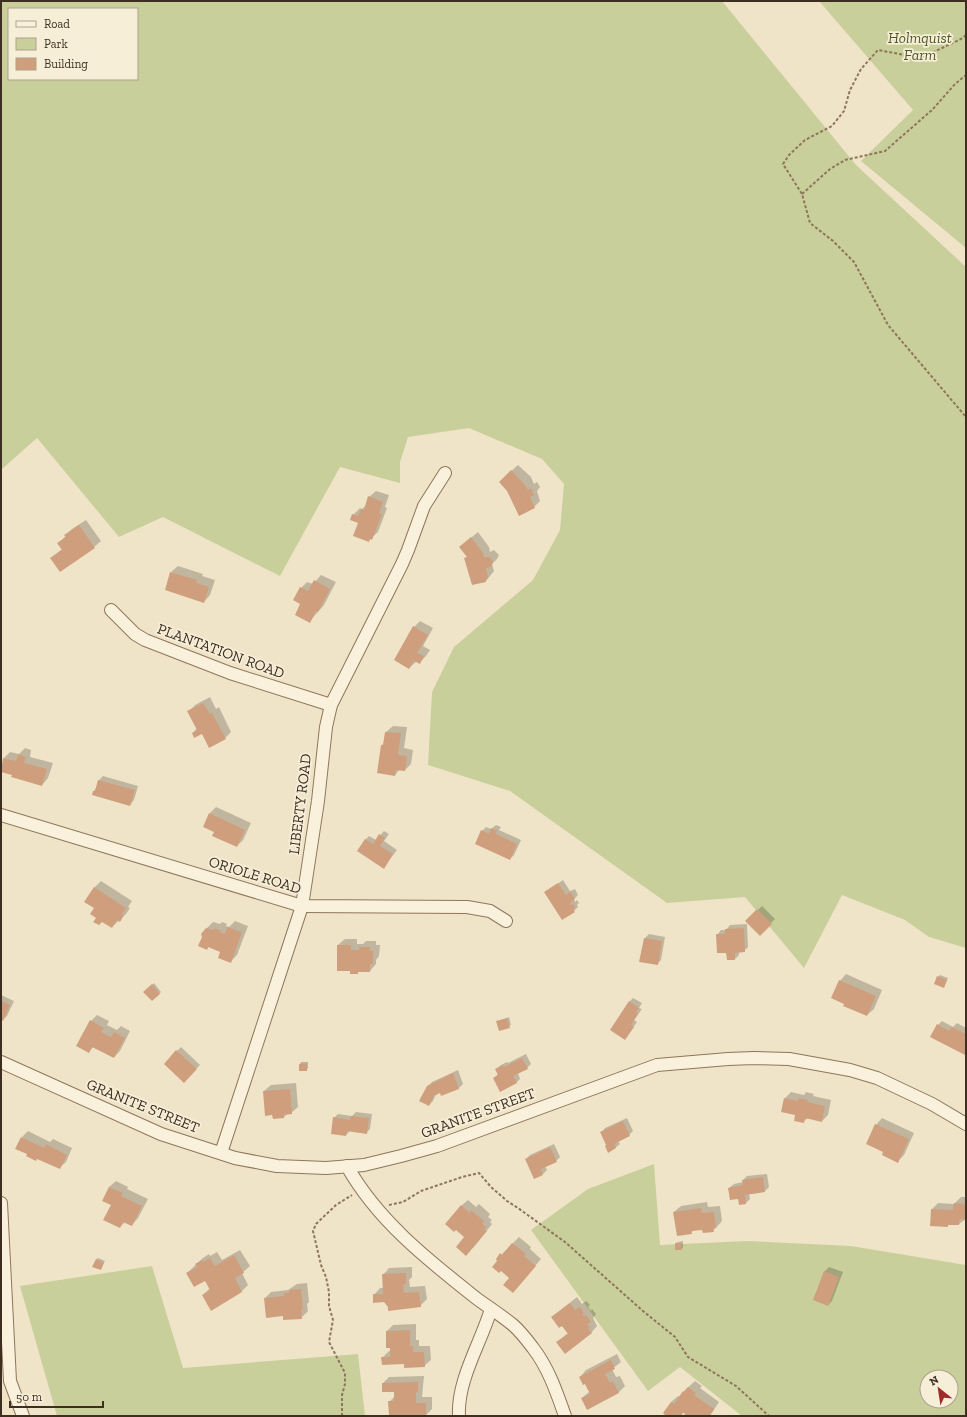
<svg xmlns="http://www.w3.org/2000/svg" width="967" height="1417" viewBox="0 0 967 1417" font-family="'Zilla Slab',serif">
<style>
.green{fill:#c9cf9b;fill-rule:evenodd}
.shadow{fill:#0003}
.building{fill:#cf9f7d}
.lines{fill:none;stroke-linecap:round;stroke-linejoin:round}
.street-casing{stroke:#8d765c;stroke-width:14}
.path{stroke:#8d765c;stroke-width:2;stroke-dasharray:3 2;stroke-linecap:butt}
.street{stroke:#faf1dc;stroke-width:12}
.labels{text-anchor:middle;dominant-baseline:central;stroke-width:3.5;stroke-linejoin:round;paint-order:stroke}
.park-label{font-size:15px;font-style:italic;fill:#4d5a26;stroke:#f7eed8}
.street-label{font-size:15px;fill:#3d2e20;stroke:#f7eed8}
</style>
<rect width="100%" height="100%" fill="#f0e4c8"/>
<!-- green -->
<g class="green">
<path d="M1,1H722L856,165L966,267V948L929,937L905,920L842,895L804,968L745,897L667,903L510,791L428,765L432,692L454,647L533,580L560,530L564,484L542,459L469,428L408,437L400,462V483L340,467L280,576L163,517L119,537L37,438L1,470ZM9,9H137V79H9Z"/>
<path d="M819,1H966V248L861,161L913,110Z"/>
<path d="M654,1164L660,1245L748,1241L851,1246L966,1265V1416H742L680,1367L648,1391L531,1230L588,1189ZM927,1377H951V1401H927Z"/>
<path d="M152,1266L183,1368L358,1354L365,1416H57L20,1286Z"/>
</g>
<!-- shadow -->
<g class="shadow">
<path d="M518,465L531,477L534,484L537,482L540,487L537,491L540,501L534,507L507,475Z"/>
<path d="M376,491L389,495L385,507L387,508L378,532L369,540L359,522L353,515L360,508L362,509L367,504L369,497Z"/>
<path d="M86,520L101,541L94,547L51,558L62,549L58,544L72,529Z"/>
<path d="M478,532L489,547L490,552L494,550L499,555L497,559L492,564L494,571L486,581L465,558L468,556L460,547Z"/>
<path d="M178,566L203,574L202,576L215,580L210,595L204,602L171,572Z"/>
<path d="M321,575L336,582L324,605L310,621L302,603L301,588L307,582L313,584Z"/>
<path d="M420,621L433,628L423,646L430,650L426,656L420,662H416L409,668L414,627Z"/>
<path d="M210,697L216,709L219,707L231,732L225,738L203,733H193L197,728L189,711L195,705Z"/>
<path d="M393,726L407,727L404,748L413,750L411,764L405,770L400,769L395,775L382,745L385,742L386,732Z"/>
<path d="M25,748L31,750L30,757L53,763L48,778L42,785L1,771L4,758L10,752L19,754Z"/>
<path d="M103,776L138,786L134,800L130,805L94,791L96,788L99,780Z"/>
<path d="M216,807L251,823L243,840L237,846L215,832L210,813Z"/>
<path d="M496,825L501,827L499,830L521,840L514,855L510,859L482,831L486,827L491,829Z"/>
<path d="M384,831L389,834L384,841L397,850L384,867L365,840L369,836L376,840Z"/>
<path d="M563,880L570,891L575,889L578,895L574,899L575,902L577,900L579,903L577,905L578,907L574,911L545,892Z"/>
<path d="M101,881L132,901L128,907L130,908L126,914L112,927L95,908L94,888Z"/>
<path d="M762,906L775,919L760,934L747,921Z"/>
<path d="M235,921L248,926L237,955L230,962L222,951L209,946L207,949V928L213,922L220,924L222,922L227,924L226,926L229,927Z"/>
<path d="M747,924L748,947L744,951H739V955L735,959L727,952L717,935L721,930H726L730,925Z"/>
<path d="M649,934L665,937L661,960L657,964L641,961L645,938Z"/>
<path d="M345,939H357V944H363L366,941H376V945H380L379,956L376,960V964L370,971H360L357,973L351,970L338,945Z"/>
<path d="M846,974L882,990L874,1009L867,1015L840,981Z"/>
<path d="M940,975L948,978L944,987L938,977Z"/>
<path d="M154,983L161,992L152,1000L145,992Z"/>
<path d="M1,995L14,1001L7,1016L3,1020L1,1019Z"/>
<path d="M633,998L642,1003L639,1008L642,1009L634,1020L637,1022L625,1039L629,1002Z"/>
<path d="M97,1015L109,1021L107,1025L117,1030L121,1026L130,1031L120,1051L114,1057L94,1046L89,1052L91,1021Z"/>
<path d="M509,1017L511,1025L500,1030L497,1022Z"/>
<path d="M942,1021L953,1027L957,1023L966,1028V1053L965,1054L938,1025Z"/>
<path d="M181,1047L200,1065L188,1077L177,1051Z"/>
<path d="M526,1054L531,1064L527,1068L518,1073L520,1079L516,1083L494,1078L499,1073L496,1069L501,1065L507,1062L508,1063Z"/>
<path d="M301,1062H308V1068L307,1070L300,1064Z"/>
<path d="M458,1070L463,1084L459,1088L442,1095L441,1092L436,1094L433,1101L429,1105L428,1086L432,1082Z"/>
<path d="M296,1083L298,1107L291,1113H288L284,1117L264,1091L271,1085Z"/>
<path d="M791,1092L804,1095L806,1092L814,1094L813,1096L831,1100L828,1115L822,1121L808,1118L803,1122L785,1098Z"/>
<path d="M356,1112L372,1114L370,1129L366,1133L350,1131L346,1135L334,1118L338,1114L352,1116Z"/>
<path d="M627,1118L633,1131L629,1135L618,1141L620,1144L615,1148L607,1145L601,1133L605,1128Z"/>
<path d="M882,1118L914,1133L904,1155L898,1161L876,1125Z"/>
<path d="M28,1131L50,1142L53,1139L72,1148L66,1162L59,1168L22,1137Z"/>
<path d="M554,1144L560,1157L556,1161L545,1166L547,1170L543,1174L535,1178L526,1159L530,1155Z"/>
<path d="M767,1174L769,1187L765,1191L749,1193L750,1199L746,1203L729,1188L734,1184L743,1182V1180L747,1176Z"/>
<path d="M116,1181L128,1187L127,1189L148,1199L138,1218L132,1225L125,1222L120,1227L112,1204L103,1200L109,1187Z"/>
<path d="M961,1197H966V1219L959,1224L932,1209L938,1203L954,1204Z"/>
<path d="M468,1200L476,1207L479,1204L490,1214L488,1217L492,1220L490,1222L492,1224L473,1248L466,1237L461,1206Z"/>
<path d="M707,1202L708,1207L720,1206L722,1221L713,1231L703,1229L694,1230L691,1233L674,1212L681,1206Z"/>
<path d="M519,1237L531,1247L530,1249L541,1259L513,1292L510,1278L497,1259Z"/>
<path d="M683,1241V1247L682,1249L676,1243L678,1242Z"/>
<path d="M240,1250L250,1266L242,1273L248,1285L242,1291L211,1309L203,1295L210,1288L205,1279L187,1273L203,1258L209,1254L210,1256L217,1252L222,1260Z"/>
<path d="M98,1258L105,1261L100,1269L96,1260Z"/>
<path d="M412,1267V1277L409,1280L410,1287L425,1286L427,1299L420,1306H389L385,1301L374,1295L380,1288H384L383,1275L389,1268Z"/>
<path d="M829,1267L843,1272L832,1301L828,1305L825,1271Z"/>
<path d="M307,1283L309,1302L307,1304L308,1311L301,1318L284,1315L265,1298L271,1292L288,1290L297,1284Z"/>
<path d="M577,1297L582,1304L586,1301L590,1305L588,1307L591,1311L592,1309L596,1314L593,1318L597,1326L591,1333L557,1342L568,1333L562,1325L552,1317Z"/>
<path d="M416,1324V1340H419V1346H430L431,1360L424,1366L382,1358L389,1351H391L387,1331L393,1325Z"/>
<path d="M617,1354L621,1362L612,1369L616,1377L620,1376L625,1386L619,1392L587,1408L582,1398L590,1391L585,1382L580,1377L586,1370Z"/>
<path d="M424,1376L422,1397H432V1409L426,1415L389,1402L395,1396V1391H383V1383L389,1377Z"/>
<path d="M695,1381L702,1386L700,1388L719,1402L710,1416H685L686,1414L684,1412L681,1416H668L671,1402L678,1396L680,1397L684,1391Z"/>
</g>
<!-- building -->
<g class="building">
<path d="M511,470L524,484L528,490L531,488L534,495L530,497L535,508L519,516L507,491L499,482Z"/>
<path d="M368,496L383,502L379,513L382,514L372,540L370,539L369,542L353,536L358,523L350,520L352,514L358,516L361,509L364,510Z"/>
<path d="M79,525L95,548L60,572L50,558L62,550L57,543L66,537L64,535Z"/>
<path d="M471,537L483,553L484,557H490L493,562L491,567L486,568L488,578L486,579V582L472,585L464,558L467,557L459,547Z"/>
<path d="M170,572L197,580L196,583L209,587L204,603L165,590Z"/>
<path d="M314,580L330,589L318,612L316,611L310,623L295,615L300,604L293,600L300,587L308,591Z"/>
<path d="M413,626L428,635L417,653L424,656L420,664L414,661L409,669L394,660Z"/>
<path d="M203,703L210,714L212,713L226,739L209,748L202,734L194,738L192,733L197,730L187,711Z"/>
<path d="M385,732L401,733L398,755L407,756L405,771L396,770L395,776L377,773L381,745H383Z"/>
<path d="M18,754L26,757L24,763L47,769L42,786L11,777L12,775L1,772L3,758L16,761Z"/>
<path d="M98,780L135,790L130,806L92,795L93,791H95Z"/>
<path d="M209,813L245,830L237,847L212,836L214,832L203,827Z"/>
<path d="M491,828L497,831L496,834L517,844L510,860L475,844L481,830L489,834Z"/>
<path d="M379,834L385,838L380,846L393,854L384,869L357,851L365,839L373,844Z"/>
<path d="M558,883L566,895L570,892L575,899L570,903L571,905L573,904L575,907L573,909L575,912L562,920L544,892Z"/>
<path d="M94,887L126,908L122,914L124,915L120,922L117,920L112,928L102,922L99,925L93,922L96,918L90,914L94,908L84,902Z"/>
<path d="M757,909L772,924L760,936L745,921Z"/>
<path d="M227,927L242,932L231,963L218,958L220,952L208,947L207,950L198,946L202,937L201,934L206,928L214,930L215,928L221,931L220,932L225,934Z"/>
<path d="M744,928L745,952L735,953V960H727L726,953H717L716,934H725V929Z"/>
<path d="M644,938L662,941L658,965L639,962Z"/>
<path d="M337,945H351V950H359V947H370V951H373V964H370V972H358V974H350V971H337Z"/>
<path d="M937,976L947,980L944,988L934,984Z"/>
<path d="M839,980L876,996L867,1016L843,1006L844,1004L831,998Z"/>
<path d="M152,984L160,994L152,1001L143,992Z"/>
<path d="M1,1001L10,1005L3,1021L1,1020Z"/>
<path d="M629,1001L639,1008L636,1012L638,1014L631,1025L634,1027L625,1040L610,1030Z"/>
<path d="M507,1018L510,1028L499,1031L496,1021Z"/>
<path d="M90,1020L104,1028L101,1032L111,1037L114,1032L125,1038L114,1058L92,1047L89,1053L76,1046Z"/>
<path d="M937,1024L949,1031L952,1027L966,1034L965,1055L930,1037Z"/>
<path d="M176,1050L197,1069L184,1083L164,1064Z"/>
<path d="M522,1058L528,1069L513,1076L517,1083L500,1092L493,1078L498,1075L495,1069L503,1065L504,1067Z"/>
<path d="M307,1063V1071H299V1064Z"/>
<path d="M453,1073L459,1089L441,1096L440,1093L434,1096L429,1106L419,1101L427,1086Z"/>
<path d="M290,1089L292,1114L284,1115V1118L273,1119L272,1115L265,1116L263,1091Z"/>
<path d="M784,1098L798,1101V1098L808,1100L807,1102L825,1106L822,1122L805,1118L804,1123L794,1121L795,1115L781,1112Z"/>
<path d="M351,1116L369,1118L367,1134L347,1131L346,1136L331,1134L333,1117L350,1120Z"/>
<path d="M623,1121L630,1136L614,1144L616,1148L608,1153L605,1146L606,1145L600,1132Z"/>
<path d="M875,1124L909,1139L898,1163L882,1155L883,1152L866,1144Z"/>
<path d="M21,1137L44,1148L46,1144L67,1155L60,1169L37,1159L36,1161L26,1156L27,1154L15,1149Z"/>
<path d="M550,1147L557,1162L541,1169L543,1175L534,1179L525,1159Z"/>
<path d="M763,1177L765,1192L745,1195L746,1204L739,1205L738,1199L730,1200L728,1188L743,1185L742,1180Z"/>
<path d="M109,1187L123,1193L121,1196L142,1206L132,1226L123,1222L120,1228L103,1220L111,1205L102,1201Z"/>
<path d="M954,1203L966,1204V1220L960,1219L959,1225H948V1227L930,1226L931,1209L953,1210Z"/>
<path d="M461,1205L470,1213L471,1210L484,1221L482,1224L486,1227L484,1229L487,1231L466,1256L456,1247L464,1237L456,1230L454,1232L445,1224Z"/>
<path d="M701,1208L702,1213L714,1212L716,1228H713L714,1232L703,1233L702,1230L691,1231L692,1234L677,1236L673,1212Z"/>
<path d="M512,1243L526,1254L524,1256L536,1266L513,1293L503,1285L509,1278L501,1271L499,1273L492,1267L497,1261L496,1259L500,1253L502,1255Z"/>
<path d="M675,1243H681L682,1250H675Z"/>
<path d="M234,1255L244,1273L235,1278L242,1292L211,1311L202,1295L210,1290L205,1281L194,1287L186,1273L197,1267L195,1264L202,1260L203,1262L210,1258L215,1266Z"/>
<path d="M96,1259L104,1263L101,1270L92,1267Z"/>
<path d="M824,1271L839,1277L828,1306L813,1300Z"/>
<path d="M406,1273V1284L403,1285L404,1293L419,1292L421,1307L388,1311V1307L384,1302L373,1303V1294H383L382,1274Z"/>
<path d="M301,1289L303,1310H301L302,1319L283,1320V1316L266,1318L264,1298L284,1296V1293L290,1292L289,1290Z"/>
<path d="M570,1303L575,1310L580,1307L584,1313L582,1314L584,1316L586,1315L591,1322L587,1324L590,1328L588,1329L592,1333L565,1354L556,1342L568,1334L562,1326L559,1328L551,1317Z"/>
<path d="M410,1330V1346H413V1352H424L425,1367L404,1368V1364L382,1365L381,1357H390V1348H386V1331Z"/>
<path d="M611,1360L615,1369L605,1374L610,1383L613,1381L619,1393L587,1410L581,1398L590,1394L585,1384L583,1385L579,1377Z"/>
<path d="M418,1382V1392H416V1403H426V1416H389L388,1401H394V1392H382V1383Z"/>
<path d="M688,1387L696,1393L694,1395L714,1409L709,1416H683L685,1414L683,1412L681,1416H666L663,1413L671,1402L674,1404L683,1391L684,1392Z"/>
</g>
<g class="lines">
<defs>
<g id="street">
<path d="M111,610L135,634L145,640L230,673L331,705"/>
<path d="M1,815L302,906L467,907L490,911L506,921"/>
<path d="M1,1062L161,1134L235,1158L277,1166L326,1168L364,1165L401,1156L437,1146L657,1065L728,1059L754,1058L789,1059L850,1070L877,1078L932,1104L966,1124"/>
<path d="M221,1153L302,906L318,801L326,727L331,705L402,564L408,550L424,506L445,473"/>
<path d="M347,1166C377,1220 428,1260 476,1298C488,1307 501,1315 513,1325C520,1331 527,1340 533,1348C548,1367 557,1393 565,1416"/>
<path d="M1,1203L10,1381L23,1416"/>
<path d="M459,1416C457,1380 481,1343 491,1309"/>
</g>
</defs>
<!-- street casing -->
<use href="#street" class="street-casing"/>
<!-- path -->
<g class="path">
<path d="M966,35L961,39L921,58L878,50L861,69L850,90L844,111L832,126L805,140L789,155L783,164L802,194L810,223L833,241L854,262L888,325L966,417"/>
<path d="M802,194L830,169L845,160L885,151L932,110L955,84L966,75"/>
<path d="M389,1205L403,1202L421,1191L462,1177L479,1173L491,1187L507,1201L518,1208L565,1242L643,1311L675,1337L688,1357L736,1386L769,1416"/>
<path d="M342,1416V1395L345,1384V1373L329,1342L333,1320L329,1306V1292L326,1277L321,1265L313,1231L316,1224L336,1205L352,1195"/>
</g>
<!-- street -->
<use href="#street" class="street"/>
</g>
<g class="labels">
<!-- park labels -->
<g class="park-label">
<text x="920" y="38">Holmquist<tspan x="920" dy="17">Farm</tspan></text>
</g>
<!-- street labels -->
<g class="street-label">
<text transform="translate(221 651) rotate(20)">PLANTATION ROAD</text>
<text transform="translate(300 804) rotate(-83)">LIBERTY ROAD</text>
<text transform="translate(255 875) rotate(17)">ORIOLE ROAD</text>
<text transform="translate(143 1106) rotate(22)">GRANITE STREET</text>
<text transform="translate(478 1113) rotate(-20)">GRANITE STREET</text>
</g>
</g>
<!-- border -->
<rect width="967" height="1417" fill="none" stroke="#3d2e20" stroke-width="4"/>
<!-- legend -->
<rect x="8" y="8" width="130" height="72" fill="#f7eed8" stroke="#ada18e"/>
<rect x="16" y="21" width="20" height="6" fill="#faf1dc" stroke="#ada18e"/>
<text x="44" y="28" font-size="12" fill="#3d2e20">Road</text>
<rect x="16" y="38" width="20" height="12" fill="#c9cf9b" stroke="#ada18e"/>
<text x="44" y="48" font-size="12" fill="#3d2e20">Park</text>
<rect x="16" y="58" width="20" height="12" fill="#cf9f7d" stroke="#ada18e"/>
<text x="44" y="68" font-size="12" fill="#3d2e20">Building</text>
<!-- north arrow -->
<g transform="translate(939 1389) rotate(330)"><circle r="19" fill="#f7eed8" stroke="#ada18e"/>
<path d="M0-3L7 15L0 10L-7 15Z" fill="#9e2a2b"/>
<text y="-6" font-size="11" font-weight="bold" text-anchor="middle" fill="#3d2e20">N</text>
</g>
<!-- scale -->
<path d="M10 1401v6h93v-6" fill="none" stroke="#3d2e20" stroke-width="2"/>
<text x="16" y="1401" font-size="12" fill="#3d2e20" stroke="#f7eed8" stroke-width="3" paint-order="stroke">50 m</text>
</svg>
